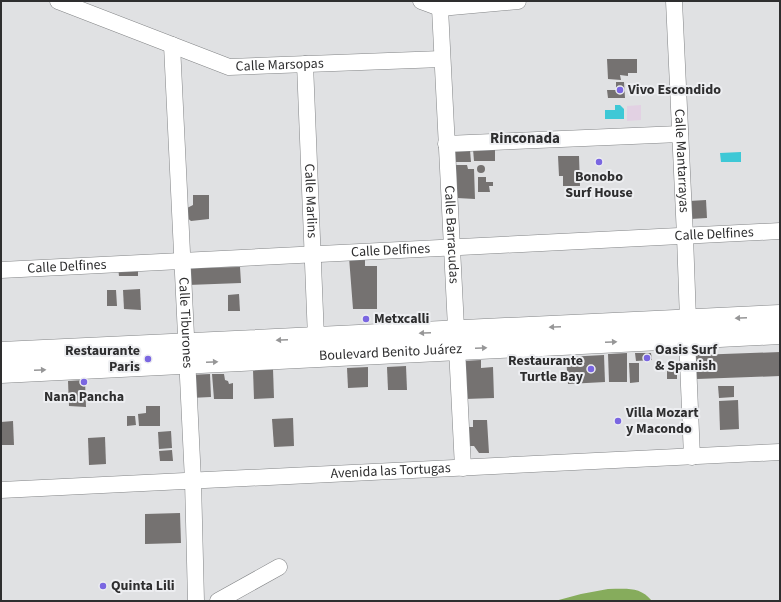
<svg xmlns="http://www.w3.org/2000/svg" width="781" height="602" viewBox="0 0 781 602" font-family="'Source Sans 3',sans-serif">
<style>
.industrial{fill:#e2d1e3}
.forest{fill:#86ac5c}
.water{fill:#3ec8d6}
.building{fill:#757271}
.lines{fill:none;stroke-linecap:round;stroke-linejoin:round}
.street-casing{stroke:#828486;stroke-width:17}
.secondary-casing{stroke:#828486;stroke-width:23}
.street{stroke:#fff;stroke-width:16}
.secondary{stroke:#fff;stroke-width:22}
.oneway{fill:#969697}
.poi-dot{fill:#7a66e1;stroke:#edeef1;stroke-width:1.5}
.labels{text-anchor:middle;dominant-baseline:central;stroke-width:4;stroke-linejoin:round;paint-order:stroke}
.street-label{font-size:14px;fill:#2e2e2f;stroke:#edeef1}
.poi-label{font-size:14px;font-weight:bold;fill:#2e2e2f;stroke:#edeef1;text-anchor:start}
.neighbourhood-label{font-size:15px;font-weight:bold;fill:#2e2e2f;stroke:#edeef1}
</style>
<rect width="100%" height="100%" fill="#e0e1e3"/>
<!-- industrial -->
<path class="industrial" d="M641,105V120L627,121V106Z"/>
<!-- forest -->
<path class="forest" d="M608,589C626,589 640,586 652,601H555L581,594Z"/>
<!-- water -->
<g class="water">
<path d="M615,105H620L624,109V119H605V110H615Z"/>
<path d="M741,152V162H721L720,153Z"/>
</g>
<!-- building -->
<g class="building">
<path d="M607,59H637V73H628V76L620,75L621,80L608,79Z"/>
<path d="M616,82H624L625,98H608L607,90H616Z"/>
<path d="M473,149H495V161H474Z"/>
<path d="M451,150H470L471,162H451Z"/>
<path d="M558,156H579L580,186H563V176H559Z"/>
<path d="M455,165H467L468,169H474L475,199L457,198Z"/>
<circle cx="481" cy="169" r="4"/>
<path d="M478,177H486V182H493V186H489L490,192H478Z"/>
<path d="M193,195H209V219L191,221L186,217L187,208L193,205Z"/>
<path d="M706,200L707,218L690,219L689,201Z"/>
<path d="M365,256V266H377V309H353L349,257Z"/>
<path d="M118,267H138V276H119Z"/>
<path d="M240,267L241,283L188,285L187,268Z"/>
<path d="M140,289L141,310L124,309L123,290Z"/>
<path d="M107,290H116L117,306H107Z"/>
<path d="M239,294L240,311H228V295Z"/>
<path d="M780,352V376L697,379L696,355Z"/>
<path d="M627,353V382H609L608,354Z"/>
<path d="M635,353H651L652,360L636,361Z"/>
<path d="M604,355L605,382L568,384L566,357Z"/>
<path d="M481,360V368L493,367L494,398L465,399L463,361Z"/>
<rect x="667" y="362" width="10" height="17"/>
<path d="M629,363H639V382L630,383Z"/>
<path d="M406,366L407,390H388L387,367Z"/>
<path d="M368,367V387L348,388L347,368Z"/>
<path d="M273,369L274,398L254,399L253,370Z"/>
<path d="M210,374L211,397L190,398L189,375Z"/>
<path d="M212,374H224L225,380L228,381L229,384L233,383V399H214Z"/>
<path d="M85,380L86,407L69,406L68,381Z"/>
<path d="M718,386H734V397L719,398Z"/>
<path d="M738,400L739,429L720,430L719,401Z"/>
<path d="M146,406H160V426H139L138,414L146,413Z"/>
<path d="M127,416H135L136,425L127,426Z"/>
<path d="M293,418L294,446L274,447L272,419Z"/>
<path d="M473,420H487L489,453H479L474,446H463L462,427H473Z"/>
<path d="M13,421L14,445H1V422Z"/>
<path d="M171,431L172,448L159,449L158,432Z"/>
<path d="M105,437L106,464L89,465L88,438Z"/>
<path d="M172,450L173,461H160L159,451Z"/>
<path d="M180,513L181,543L145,544V514Z"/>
</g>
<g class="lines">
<defs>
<g id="street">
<path id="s1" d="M58,1L229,67L442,59"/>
<path d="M421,1L440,8L518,1"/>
<path id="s2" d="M442,1L440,8L463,468"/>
<path id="s3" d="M674,1L685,236L688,320"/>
<path id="s4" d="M172,45L193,481L196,601"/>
<path id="s5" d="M305,64L316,338"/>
<path d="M446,144L680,134"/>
<path id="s6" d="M1,270L780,231"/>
<path d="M687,338L692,457"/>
<path id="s7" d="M1,490L780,452"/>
<path d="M218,601L279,567"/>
</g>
<g id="secondary">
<path d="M1,353L780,316"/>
<path id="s8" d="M1,372L780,333"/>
</g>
</defs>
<!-- street casing -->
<use href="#street" class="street-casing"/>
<!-- secondary casing -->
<use href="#secondary" class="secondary-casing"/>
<!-- street -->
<use href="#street" class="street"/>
<!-- secondary -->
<use href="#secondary" class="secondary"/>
</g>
<!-- one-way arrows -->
<defs><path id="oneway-solid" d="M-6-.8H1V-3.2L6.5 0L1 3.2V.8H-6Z"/></defs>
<g class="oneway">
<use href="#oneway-solid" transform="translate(741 318) rotate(177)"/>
<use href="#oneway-solid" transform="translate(555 327) rotate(177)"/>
<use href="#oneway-solid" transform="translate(425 333) rotate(177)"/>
<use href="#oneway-solid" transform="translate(282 340) rotate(177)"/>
<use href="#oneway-solid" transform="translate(611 342) rotate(-3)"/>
<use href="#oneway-solid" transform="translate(481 348) rotate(-3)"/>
<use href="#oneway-solid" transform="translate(212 362) rotate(-3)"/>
<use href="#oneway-solid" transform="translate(40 370) rotate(-3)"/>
</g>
<!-- markers -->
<g class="poi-dot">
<circle cx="620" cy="90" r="4"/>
<circle cx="599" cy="162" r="4"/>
<circle cx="366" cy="319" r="4"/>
<circle cx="647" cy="358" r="4"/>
<circle cx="148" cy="359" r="4"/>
<circle cx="591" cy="369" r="4"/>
<circle cx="84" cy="382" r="4"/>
<circle cx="618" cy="421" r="4"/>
<circle cx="103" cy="586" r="4"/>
</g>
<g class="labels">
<!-- street labels -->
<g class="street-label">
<text stroke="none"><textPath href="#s1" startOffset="234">Calle Marsopas</textPath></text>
<text stroke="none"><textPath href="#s3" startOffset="160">Calle Mantarrayas</textPath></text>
<text stroke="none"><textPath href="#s5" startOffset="137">Calle Marlins</textPath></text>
<text stroke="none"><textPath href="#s2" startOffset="234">Calle Barracudas</textPath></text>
<text stroke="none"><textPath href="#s6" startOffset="714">Calle Delfines</textPath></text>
<text stroke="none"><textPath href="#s6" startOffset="390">Calle Delfines</textPath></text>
<text stroke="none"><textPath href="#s6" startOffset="66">Calle Delfines</textPath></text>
<text stroke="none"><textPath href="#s4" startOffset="278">Calle Tiburones</textPath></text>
<text stroke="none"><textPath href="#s8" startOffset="390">Boulevard Benito Juárez</textPath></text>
<text stroke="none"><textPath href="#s7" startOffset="390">Avenida las Tortugas</textPath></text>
</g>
<!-- poi labels -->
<g class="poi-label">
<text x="628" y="90">Vivo Escondido</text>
<text x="599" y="177" text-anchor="middle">Bonobo<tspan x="599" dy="16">Surf House</tspan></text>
<text x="374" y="319">Metxcalli</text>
<text x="655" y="350">Oasis Surf<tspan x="655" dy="16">&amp; Spanish</tspan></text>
<text x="140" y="351" text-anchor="end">Restaurante<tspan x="140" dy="16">Paris</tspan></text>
<text x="583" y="361" text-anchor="end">Restaurante<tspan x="583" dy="16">Turtle Bay</tspan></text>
<text x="84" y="397" text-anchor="middle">Nana Pancha</text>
<text x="626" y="413">Villa Mozart<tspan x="626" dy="16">y Macondo</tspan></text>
<text x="111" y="586">Quinta Lili</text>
</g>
<!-- neighbourhood labels -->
<g class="neighbourhood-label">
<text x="525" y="138">Rinconada</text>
</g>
</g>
<!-- border -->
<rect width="781" height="602" fill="none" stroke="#2e2e2f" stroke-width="4"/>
</svg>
